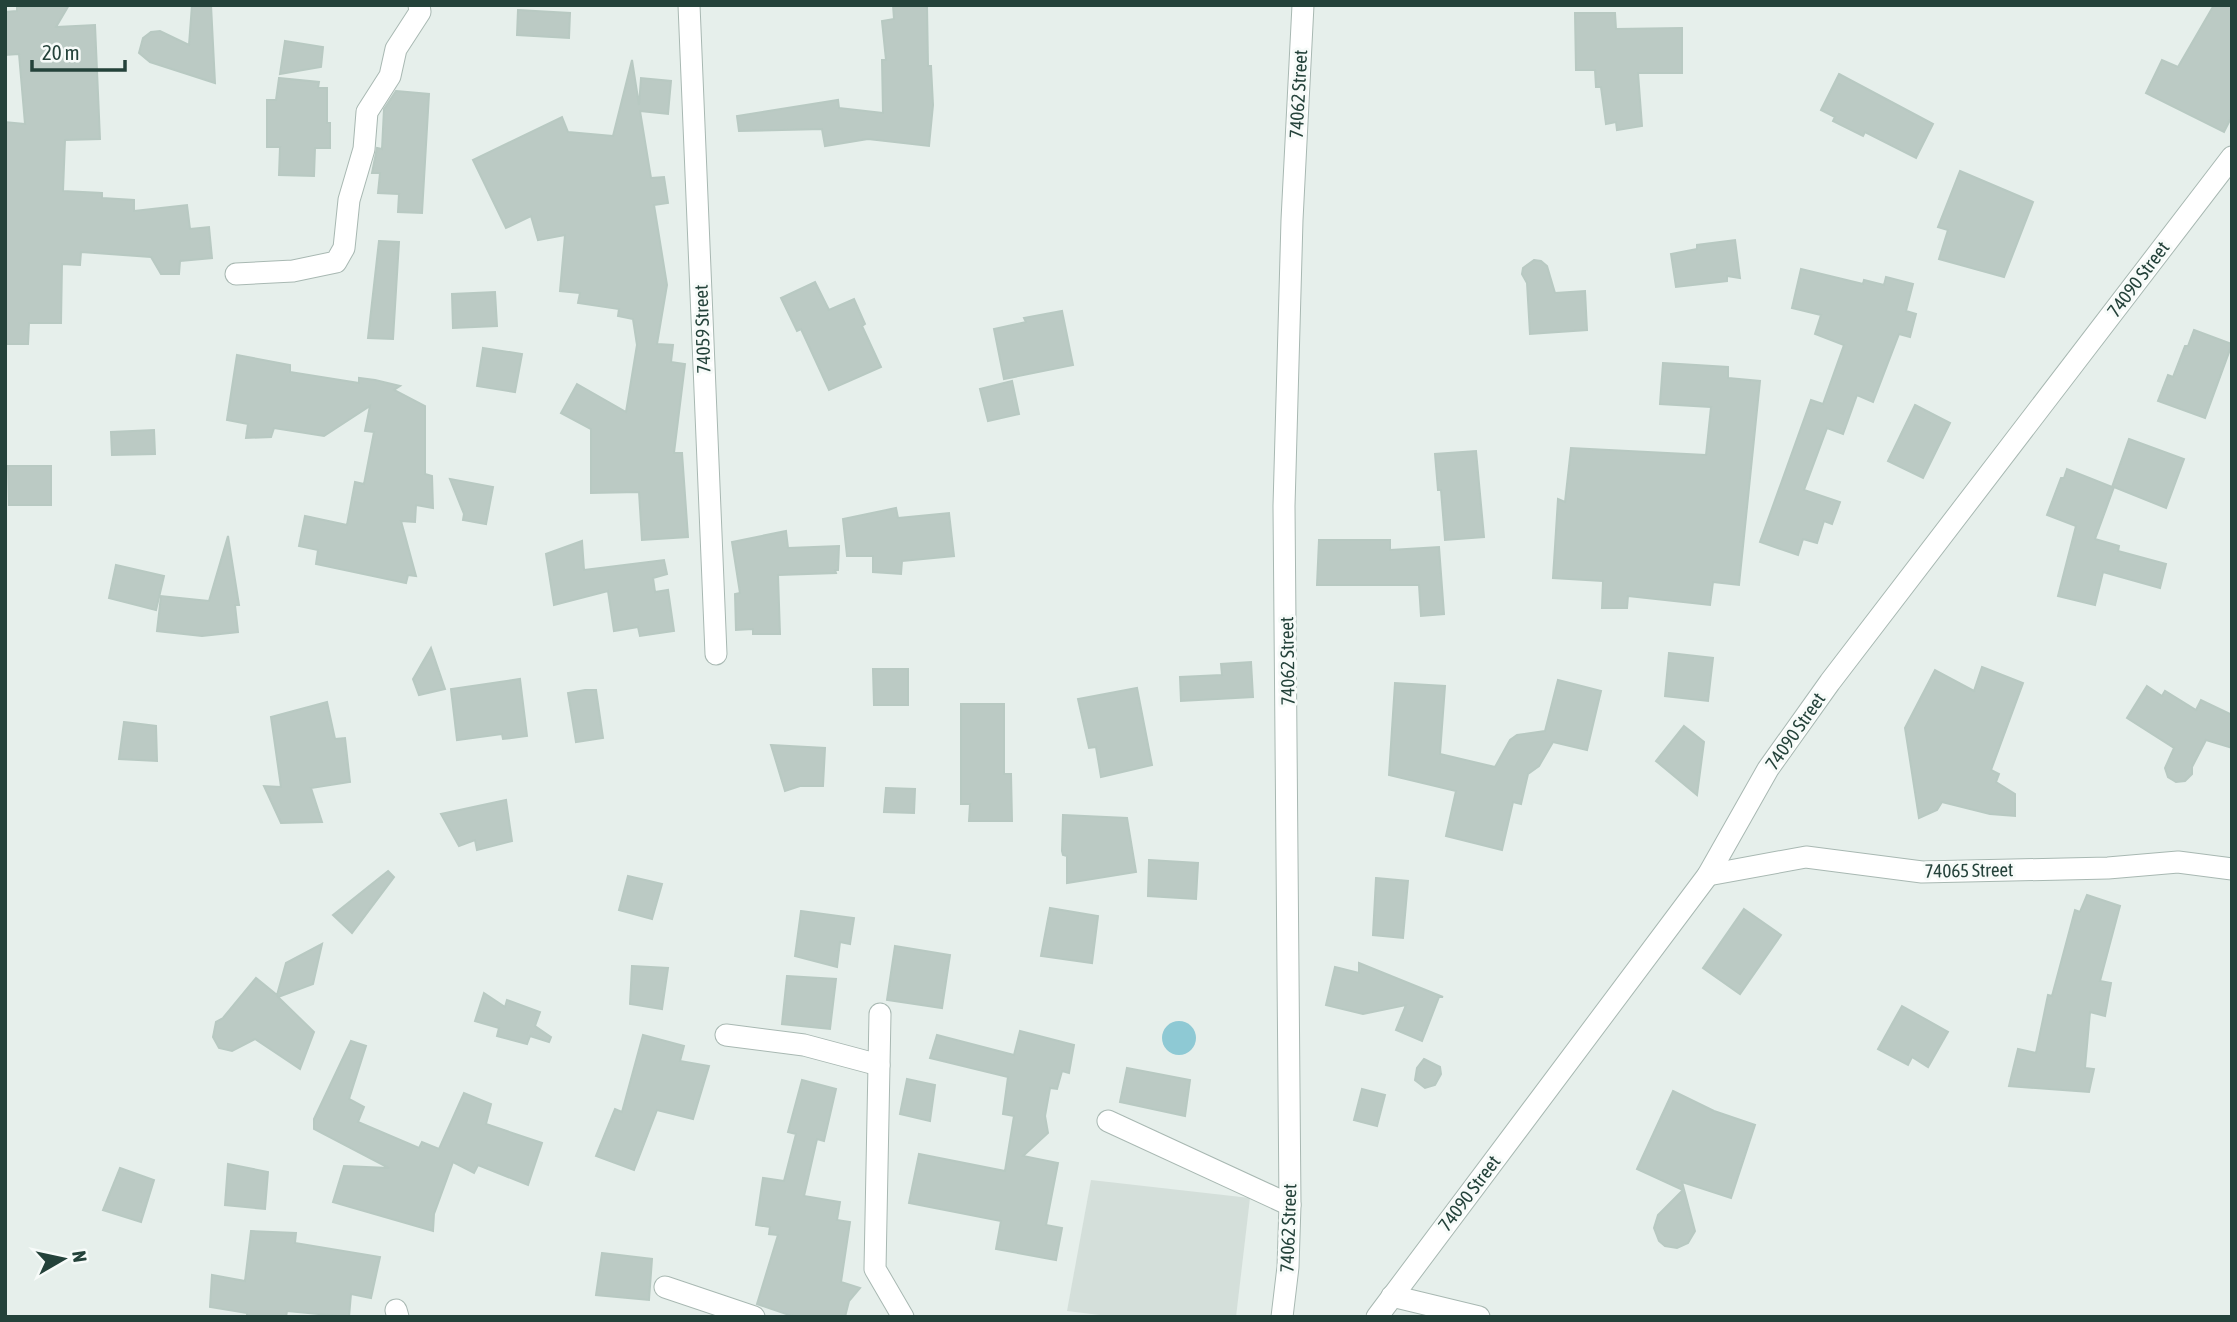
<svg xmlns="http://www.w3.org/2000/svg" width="2237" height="1322" viewBox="0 0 2237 1322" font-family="'Asap Condensed',sans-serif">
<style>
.built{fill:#d4dfda}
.water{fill:#8ec9d4}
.building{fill:#bbcac4;stroke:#b8c9c2;stroke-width:2}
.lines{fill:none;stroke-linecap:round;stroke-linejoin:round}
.minor-casing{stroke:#a8b8b2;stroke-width:23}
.minor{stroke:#fff;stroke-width:21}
.labels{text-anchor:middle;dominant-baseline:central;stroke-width:6;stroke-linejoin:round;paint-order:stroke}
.street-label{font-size:19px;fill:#24423a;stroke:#f7fbf9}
</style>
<rect width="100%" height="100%" fill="#e6efeb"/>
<!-- built -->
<path class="built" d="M1091,1180L1250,1198L1236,1317H1116L1067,1311Z"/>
<!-- water -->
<circle class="water" cx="1179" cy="1038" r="17"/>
<!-- building -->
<g class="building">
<path d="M69,5L56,27L95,25L100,139L65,140L63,191L102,193V198L134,200V211L187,205L190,229L209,227L212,258L180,261L179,274H161L151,257L81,252L80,265L62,264L61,323H29L28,344H5V122L25,124L19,54L5,55V12L17,11V7Z"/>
<path d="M192,5H211L215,83L150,62L139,53L143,38L151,32L160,31L189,45Z"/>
<path d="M893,5H927L928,66H931L933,105L929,146L868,139L825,146L822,129L739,131L737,116L838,100L839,108L883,113L882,60H886L882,21L894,19Z"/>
<path d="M2214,5H2232V116L2224,132L2146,93L2162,60L2178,67Z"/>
<path d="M518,10L570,13L569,38L517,35Z"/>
<path d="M1575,13H1615L1616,29L1682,28V73H1638L1642,126L1617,130L1616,122L1606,124L1601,87H1596L1595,70H1576Z"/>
<path d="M285,41L323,47L321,67L280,74Z"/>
<path d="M632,60L639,105L641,78L671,81L668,114L640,111L651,178L664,177L668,203L654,205L667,285L657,344L673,345L671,362L685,364L674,453H682L688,537L642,540L639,492L591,493V429L561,413L577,384L626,412L637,345L633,319L618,316L619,309L578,303L580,293L560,291L565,235L538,240L531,216L506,228L473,160L562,117L568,132L613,136Z"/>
<path d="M1839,74L1933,124L1916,158L1865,132L1863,136L1833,121L1835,117L1821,110Z"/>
<path d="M279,78L319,82L318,88H327V123H330V148H315L314,176L279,175L280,147H267V100H276Z"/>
<path d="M396,91L429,94L422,213L398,212L399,194L378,193L380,173H372L377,148L382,149L384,109Z"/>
<path d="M1960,171L2033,202L2004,277L1939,259L1948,230L1938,227Z"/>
<path d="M1735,240L1740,278L1727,276V281L1676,287L1671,254L1697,249V245Z"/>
<path d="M379,241L399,242L393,339L368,338Z"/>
<path d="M1534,260L1541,261L1547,266L1555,293L1585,291L1587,330L1530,334L1527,283L1522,274L1523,268Z"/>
<path d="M1801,269L1863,284L1864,280L1884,285L1886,277L1913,284L1906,311L1916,314L1910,337L1899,334L1873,402L1857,395L1843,434L1827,428L1804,490L1840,502L1832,524L1824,521L1817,543L1803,539L1798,555L1760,542L1811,400L1823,404L1844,345L1815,334L1821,315L1792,308Z"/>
<path d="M815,282L829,310L854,299L865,324L862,326L881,367L829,390L801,329L797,331L781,298Z"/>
<path d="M495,292L497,326L453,328L452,294Z"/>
<path d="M1062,311L1073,365L1004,379L994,329L1026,322L1024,318Z"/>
<path d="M2194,330L2232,344L2205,418L2158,401L2168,375L2173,377L2185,346H2188Z"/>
<path d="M483,348L522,354L515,392L477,386Z"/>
<path d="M237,355L290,365V372L359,383V378L375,380L400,386L394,390L425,406V474L432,476L433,508L416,505L415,522L401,521L416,576L408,575L406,583L316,564L318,550L299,546L305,516L347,525L355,482L364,484L374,432L365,431L370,406L324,436L274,428L271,437L246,438L248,424L227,420Z"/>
<path d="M1663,363L1728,367V378L1760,381L1739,585L1713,582L1710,605L1628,596L1627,608H1602L1603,581L1553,578L1558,499L1565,502L1571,448L1706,455L1711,407L1660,404Z"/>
<path d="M1012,381L1019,414L988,421L980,389Z"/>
<path d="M1915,405L1950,423L1923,478L1888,461Z"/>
<path d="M154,430L155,454L112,455L111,432Z"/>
<path d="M2129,439L2184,459L2166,508L2114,487L2095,539L2119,546L2118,551L2166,564L2160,588L2103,572L2095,605L2058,596L2076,526L2047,515L2061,478H2064L2067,469L2112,487Z"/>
<path d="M1476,451L1484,537L1445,540L1441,490H1438L1435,454Z"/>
<path d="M8,466H51V505H9Z"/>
<path d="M450,479L493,487L486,524L463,520L464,514Z"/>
<path d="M896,508L898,518L949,513L954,556L902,561L901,574L873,572V556H847L843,519Z"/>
<path d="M786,531L788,548L839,546L838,570H835L836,573L778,575L780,634H753V629L736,630L735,594L740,593L732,542Z"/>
<path d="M228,536L239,605H235L238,632L202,636L157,631L161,596L209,601Z"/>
<path d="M1319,540H1390V550L1439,547L1444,614L1421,616L1419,585H1317Z"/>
<path d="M582,541L584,570L664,560L667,574L653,578L655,592L668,590L674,631L640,636L638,627L614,631L608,591L554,605L546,554Z"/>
<path d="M116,565L164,576L156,610L109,598Z"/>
<path d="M431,648L445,689L419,695L413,679Z"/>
<path d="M1669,653L1713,658L1708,701L1665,696Z"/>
<path d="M1251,662L1253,697L1181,701L1180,677L1222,675L1221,664Z"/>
<path d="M1982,667L2023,683L1991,770L1999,774L1996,782L2015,794V816L1990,814L1942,802L1937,810L1919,818L1905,728L1935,670L1974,691Z"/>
<path d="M873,669H908V705H874Z"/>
<path d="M520,679L527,736L503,739L502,734L457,740L451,689Z"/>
<path d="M1558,680L1601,691L1587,750L1553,742L1539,766L1528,774L1521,804L1513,802L1502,850L1446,836L1456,791L1389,775L1395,683L1445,686L1440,754L1495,767L1510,740L1517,735L1545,731Z"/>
<path d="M2147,686L2162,696L2165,691L2196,710L2201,700L2232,715V748L2206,740L2192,767V774L2185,781L2176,782L2168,777L2165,768L2174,748L2127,718Z"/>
<path d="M1137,688L1152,765L1101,777L1096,747L1089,748L1078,699Z"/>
<path d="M585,690H596L603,738L576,742L568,693Z"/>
<path d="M327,702L335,739L345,738L350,782L311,788L322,822L281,823L264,786L281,787L271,717Z"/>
<path d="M961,704H1004V774H1011L1012,821H969L970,804H961Z"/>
<path d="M124,722L156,726L157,761L119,759Z"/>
<path d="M1684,726L1704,742L1697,795L1656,761Z"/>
<path d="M771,745L825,748L823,786H800L785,791Z"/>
<path d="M886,788L915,789L914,813L884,812Z"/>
<path d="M506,800L512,841L477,850L475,840L459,846L441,814Z"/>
<path d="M1063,815L1127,818L1136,872L1067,883V856L1063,855L1062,851Z"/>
<path d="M1149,860L1198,863L1196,899L1148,896Z"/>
<path d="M388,871L394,877L352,933L333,915Z"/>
<path d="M628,876L662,884L652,919L619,910Z"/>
<path d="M1376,878L1408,881L1403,938L1373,935Z"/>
<path d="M2087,895L2120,906L2100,981L2111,983L2105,1016L2090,1012L2085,1068L2094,1069L2089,1092L2009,1086L2018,1049L2036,1053L2048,995L2052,996L2075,910L2080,912Z"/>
<path d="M1050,908L1098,916L1092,963L1041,956Z"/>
<path d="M1744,909L1781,935L1740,994L1703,968Z"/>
<path d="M801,911L854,918L850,944L840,942L837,967L795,956Z"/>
<path d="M322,944L313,984L278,997L314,1032L300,1069L255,1039L232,1051L219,1048L213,1037L216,1022L223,1018L256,978L277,995L286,963Z"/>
<path d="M895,946L950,955L942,1008L887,1000Z"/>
<path d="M1359,963L1443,997H1439L1422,1041L1396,1030L1406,1005L1363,1014L1326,1005L1335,967L1359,973Z"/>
<path d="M632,966L668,968L662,1009L630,1004Z"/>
<path d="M787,976L836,979L830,1029L782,1024Z"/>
<path d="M484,993L505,1007L507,1000L540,1012L535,1026L551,1037L549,1042L530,1036L527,1044L497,1036L499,1028L475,1021Z"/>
<path d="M1902,1006L1948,1032L1928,1067L1912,1057L1908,1065L1878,1049Z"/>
<path d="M1020,1031L1074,1045L1069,1073L1062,1071L1057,1089L1050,1088L1045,1116L1048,1133L1023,1156L1058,1163L1046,1225L1062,1228L1056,1260L996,1249L1001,1221L909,1203L919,1154L1005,1171L1014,1116L1003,1114L1008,1077L930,1058L937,1035L1014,1055Z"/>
<path d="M643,1035L684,1046L680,1061L709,1066L693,1119L657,1110L634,1170L596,1156L615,1109L622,1112Z"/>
<path d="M351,1041L366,1046L349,1099L364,1107L358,1122L419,1148L422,1142L439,1149L464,1093L491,1104L486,1124L542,1143L528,1185L478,1165L474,1173L453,1162L434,1214L433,1231L333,1202L344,1166L389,1168L314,1129V1119Z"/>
<path d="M1424,1059L1440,1067L1441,1074L1435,1085L1425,1088L1415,1080L1417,1068Z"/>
<path d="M1127,1068L1190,1080L1185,1116L1120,1102Z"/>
<path d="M907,1079L935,1085L930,1121L900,1114Z"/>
<path d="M802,1080L836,1089L824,1141L817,1139L804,1196L840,1202L837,1220L850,1222L841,1282L860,1288L849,1301L845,1317H795L757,1304L778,1235L769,1234L770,1227L756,1225L763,1178L784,1181L796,1134L788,1132Z"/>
<path d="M1362,1089L1385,1095L1377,1126L1354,1120Z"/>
<path d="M1673,1091L1714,1111L1755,1125L1731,1198L1682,1182L1695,1231L1688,1243L1677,1248L1665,1246L1659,1241L1654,1228L1658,1215L1683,1190L1637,1169Z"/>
<path d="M228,1164L268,1172L265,1209L225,1205Z"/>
<path d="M120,1168L154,1180L141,1222L103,1210Z"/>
<path d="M251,1231L296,1233L295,1243L380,1257L371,1298L351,1294L349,1317L287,1311L286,1317H247V1313L210,1307L212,1275L245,1281Z"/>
<path d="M602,1253L652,1259L649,1300L596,1295Z"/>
</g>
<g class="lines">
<defs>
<g id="minor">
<path d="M689,5L716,654"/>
<path d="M236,274L293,271L336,262L344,248L349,200L364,149L367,112L390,76L396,49L420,12L419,5"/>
<path d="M1708,875L1806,857L1922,872L2108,868L2178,862L2232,869"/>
<path d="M880,1014L875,1269L903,1317"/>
<path d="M726,1035L804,1045L879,1065"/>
<path d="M1108,1121L1290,1205"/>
<path d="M665,1287L754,1317"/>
<path d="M1392,1296L1479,1317"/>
<path d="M396,1310L398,1317"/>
<path d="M1282,1317L1288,1267L1290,1205L1284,506L1292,220L1303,5"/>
<path d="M1377,1317L1708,875L1768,769L1830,682L2232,157"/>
</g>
</defs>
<!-- minor casing -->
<use href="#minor" class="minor-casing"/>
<!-- minor -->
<use href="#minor" class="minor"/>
</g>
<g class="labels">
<!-- street labels -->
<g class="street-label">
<text transform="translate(1298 94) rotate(-87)">74062 Street</text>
<text transform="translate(2138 279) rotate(-53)">74090 Street</text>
<text transform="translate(702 329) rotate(-92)">74059 Street</text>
<text transform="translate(1287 661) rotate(-91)">74062 Street</text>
<text transform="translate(1795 731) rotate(-55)">74090 Street</text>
<text transform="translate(1969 870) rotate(-1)">74065 Street</text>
<text transform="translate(1469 1193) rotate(-53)">74090 Street</text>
<text transform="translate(1288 1228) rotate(-88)">74062 Street</text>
</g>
</g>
<!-- border -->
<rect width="2237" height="1322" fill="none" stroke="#24423a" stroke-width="14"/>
<!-- north arrow -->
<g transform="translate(63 1259) rotate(81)" stroke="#f7fbf9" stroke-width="5" paint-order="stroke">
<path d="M0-5L12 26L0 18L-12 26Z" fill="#24423a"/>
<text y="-10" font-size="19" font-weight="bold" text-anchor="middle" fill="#24423a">N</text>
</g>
<!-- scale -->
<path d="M32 60v10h93v-10" fill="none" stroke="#24423a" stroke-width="3.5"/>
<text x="42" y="60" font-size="21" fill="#24423a" stroke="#f7fbf9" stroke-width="5" paint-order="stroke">20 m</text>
</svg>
